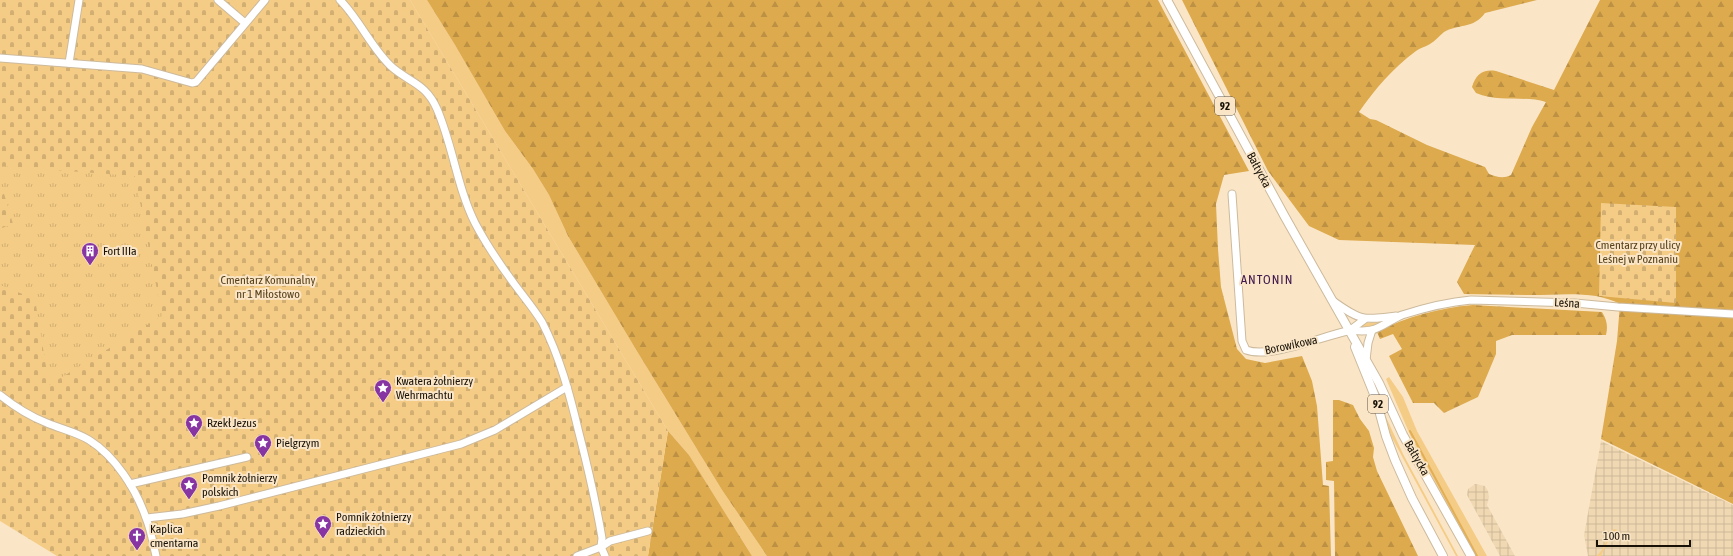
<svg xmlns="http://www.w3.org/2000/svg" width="1733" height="556" viewBox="0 0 1733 556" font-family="'Asap Condensed',sans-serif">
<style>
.industrial{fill:url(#industrial-grid)}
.grass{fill:#f5cc86}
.forest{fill:url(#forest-firs)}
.cemetery{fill:url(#cemetery-stones)}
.park{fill:url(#park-tufts)}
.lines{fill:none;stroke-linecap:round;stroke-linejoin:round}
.stream{stroke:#e3af54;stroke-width:2}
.minor-casing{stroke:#cdba9c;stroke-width:9}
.major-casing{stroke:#cdba9c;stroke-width:10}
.minor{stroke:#fff;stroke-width:7}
.major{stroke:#fff;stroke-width:8}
.labels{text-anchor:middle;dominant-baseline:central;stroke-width:4;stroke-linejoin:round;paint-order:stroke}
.shield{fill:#fae6c7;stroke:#5c5141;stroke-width:1}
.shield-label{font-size:11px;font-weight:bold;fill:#181107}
.street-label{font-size:12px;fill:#181107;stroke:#fae6c7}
.park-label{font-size:12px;fill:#57411b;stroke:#fae6c7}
.poi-label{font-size:12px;fill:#181107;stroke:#fae6c7;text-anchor:start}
.neighbourhood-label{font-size:13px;letter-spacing:1px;fill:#3f184d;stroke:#fae6c7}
</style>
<defs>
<pattern id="industrial-grid" width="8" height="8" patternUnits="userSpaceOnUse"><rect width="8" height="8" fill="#f0d8b2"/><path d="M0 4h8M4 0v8" fill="none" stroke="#cdb898"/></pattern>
<pattern id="forest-firs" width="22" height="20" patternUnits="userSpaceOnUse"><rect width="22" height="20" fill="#ddaa4e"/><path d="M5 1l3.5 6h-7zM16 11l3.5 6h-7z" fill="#bd9143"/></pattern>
<pattern id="cemetery-stones" width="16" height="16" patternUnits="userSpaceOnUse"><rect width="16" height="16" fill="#f5cc86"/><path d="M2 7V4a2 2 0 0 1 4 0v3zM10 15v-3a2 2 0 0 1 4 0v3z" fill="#d1ae72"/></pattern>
<pattern id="park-tufts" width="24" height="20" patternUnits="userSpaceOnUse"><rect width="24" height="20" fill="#f5cc86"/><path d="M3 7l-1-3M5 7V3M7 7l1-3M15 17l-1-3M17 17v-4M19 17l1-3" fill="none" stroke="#d1ae72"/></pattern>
</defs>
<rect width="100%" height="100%" fill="#fae6c7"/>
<!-- industrial -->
<g class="industrial">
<path d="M1601,441L1733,505V556H1588L1584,535Z"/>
<path d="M1475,484L1485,486L1488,491L1489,497L1487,505L1515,556H1500L1467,495L1468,489Z"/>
</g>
<!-- grass -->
<g class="grass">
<path d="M410,0H427L455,45L505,131L533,169L549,195L568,236L635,348L722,490L767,556H752L689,455L668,431Z"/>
<path d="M1385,320L1384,322L1362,329L1356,327L1362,324Z"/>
<path d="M1389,377L1403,397L1417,431L1487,556H1475L1411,437L1386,379Z"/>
<path d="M1385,415L1403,454L1458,556H1456L1391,436Z"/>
<path d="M1614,529L1618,530L1617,533L1613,531L1601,556H1596C1606,550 1605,535 1614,529Z"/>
</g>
<!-- forest -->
<g class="forest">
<path d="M427,0H1158L1249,171L1224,175L1216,204L1218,249L1221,287L1237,349L1246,359L1265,363L1302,356L1312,381L1317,406L1323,485L1329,486L1331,556H767L722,490L635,348L568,236L549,195L533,169L505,131L455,45Z"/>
<path d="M1182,0H1537L1485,13C1474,29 1457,24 1444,32C1439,36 1435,41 1430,44C1425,47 1420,48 1416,51C1393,68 1375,89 1359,112L1370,119L1376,120L1427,145L1485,167L1489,174C1497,177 1503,179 1511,175L1532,127L1546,102C1523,95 1499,103 1476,93L1472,87C1476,74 1483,69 1496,71L1554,90L1600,0H1733V504L1601,439L1617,341L1620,304C1595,290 1560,295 1532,295C1510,295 1487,294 1464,294L1457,282L1475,245L1339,240L1309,226L1268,171Z"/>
<path d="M1473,305L1602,312C1607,320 1608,326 1606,335H1512L1496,341V354L1478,397L1444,413L1434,403H1413L1389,356L1402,349L1393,334L1380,339L1377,332C1407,316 1440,308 1473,305Z"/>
<path d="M1333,400H1339L1353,405L1360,419L1369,431L1374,448L1373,457L1377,471L1418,556H1335L1334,481L1326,480V462L1333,461Z"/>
<path d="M668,431L689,455L752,556H648Z"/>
</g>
<!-- cemetery -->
<g class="cemetery">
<path d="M0,0H410L668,431L648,556H57L0,521Z"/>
<path d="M1601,203L1676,207V303L1599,296Z"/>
</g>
<!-- park -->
<path class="park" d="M0,166L135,176L162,316L49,385L35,299L0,285V232L2,228L13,224L0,180Z"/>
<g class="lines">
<!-- stream -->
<path class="stream" d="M1410,431L1477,556"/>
<defs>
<g id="minor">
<path d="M218,0L245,23"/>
<path d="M340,0C360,20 373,51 393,68C411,83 426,84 437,109C453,146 457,187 475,223C486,244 501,266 515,285C524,297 534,309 542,322C560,357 570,395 579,433C588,468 596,503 602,538L601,547L605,556"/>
<path d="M0,58L142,69L192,83L196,82L265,0"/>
<path d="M69,63L79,0"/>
<path d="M1232,194L1242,341L1246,350C1271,359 1322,336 1348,331C1355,330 1364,332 1372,330C1383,327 1392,319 1402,315C1424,308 1448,302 1471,300L1575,303L1618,307L1733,314"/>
<path d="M1333,301C1361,321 1362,320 1396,316"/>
<path d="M1349,331L1365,319"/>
<path d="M1366,360L1368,343L1372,330"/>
<path d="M0,395C15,407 29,416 47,423C61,429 76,432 89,440C115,456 136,489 146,518C151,530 153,543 156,556"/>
<path d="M130,484L247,457"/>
<path d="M147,518L182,514L219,506L461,444L495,430L567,387"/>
<path d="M577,556L601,547L610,541L648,531"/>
</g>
<g id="major">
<path d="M1167,0L1285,217L1379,383L1403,435L1471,556"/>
<path d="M1355,347L1376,399L1386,436L1395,460L1412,498L1443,556"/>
</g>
</defs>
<!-- minor casing -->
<use href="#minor" class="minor-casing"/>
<!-- major casing -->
<use href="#major" class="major-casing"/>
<!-- minor -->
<use href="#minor" class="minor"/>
<!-- major -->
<use href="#major" class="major"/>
</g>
<!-- icons -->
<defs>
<symbol id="building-pin" viewBox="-11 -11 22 30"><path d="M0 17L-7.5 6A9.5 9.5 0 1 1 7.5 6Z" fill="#8735a3" stroke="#fae6c7"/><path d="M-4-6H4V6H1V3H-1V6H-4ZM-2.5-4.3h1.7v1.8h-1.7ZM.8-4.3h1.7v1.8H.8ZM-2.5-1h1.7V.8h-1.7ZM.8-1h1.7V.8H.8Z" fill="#fff"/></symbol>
<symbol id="sight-pin" viewBox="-11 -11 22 30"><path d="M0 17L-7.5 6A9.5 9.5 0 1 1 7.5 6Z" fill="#8735a3" stroke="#fae6c7"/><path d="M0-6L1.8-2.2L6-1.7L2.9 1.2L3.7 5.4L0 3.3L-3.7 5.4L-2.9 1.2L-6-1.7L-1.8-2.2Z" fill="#fff"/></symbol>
<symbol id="church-pin" viewBox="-11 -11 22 30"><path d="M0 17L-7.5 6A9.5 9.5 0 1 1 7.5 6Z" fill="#8735a3" stroke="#fae6c7"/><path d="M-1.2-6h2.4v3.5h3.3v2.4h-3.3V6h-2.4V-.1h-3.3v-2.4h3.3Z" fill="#fff"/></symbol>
</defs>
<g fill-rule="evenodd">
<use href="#building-pin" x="80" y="241" width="20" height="27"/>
<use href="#sight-pin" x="373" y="378" width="20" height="27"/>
<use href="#sight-pin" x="184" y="413" width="20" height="27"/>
<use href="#sight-pin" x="253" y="433" width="20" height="27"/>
<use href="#sight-pin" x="179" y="475" width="20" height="27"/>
<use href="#sight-pin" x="313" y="514" width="20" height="27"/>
<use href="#church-pin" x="127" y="526" width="20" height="27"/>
</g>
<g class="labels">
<!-- shield labels -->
<g class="shield">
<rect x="1215" y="97" width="20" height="18" rx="3"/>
<rect x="1368" y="395" width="20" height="18" rx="3"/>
</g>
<g class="shield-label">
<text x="1225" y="106">92</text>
<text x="1378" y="404">92</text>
</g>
<!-- street labels -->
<g class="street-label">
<text transform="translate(1259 170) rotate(62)">Bałtycka</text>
<text transform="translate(1567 303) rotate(3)">Leśna</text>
<text transform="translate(1291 345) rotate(-12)">Borowikowa</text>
<text transform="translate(1417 458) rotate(60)">Bałtycka</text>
</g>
<!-- park labels -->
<g class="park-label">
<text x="1638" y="245">Cmentarz przy ulicy<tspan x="1638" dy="14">Leśnej w Poznaniu</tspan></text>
<text x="268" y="280">Cmentarz Komunalny<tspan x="268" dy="14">nr 1 Miłostowo</tspan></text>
</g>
<!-- poi labels -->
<g class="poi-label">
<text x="103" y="251">Fort IIIa</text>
<text x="396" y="381">Kwatera żołnierzy<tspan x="396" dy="14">Wehrmachtu</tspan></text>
<text x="207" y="423">Rzekł Jezus</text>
<text x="276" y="443">Pielgrzym</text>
<text x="202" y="478">Pomnik żołnierzy<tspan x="202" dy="14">polskich</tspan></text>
<text x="336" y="517">Pomnik żołnierzy<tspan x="336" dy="14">radzieckich</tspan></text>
<text x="150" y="529">Kaplica<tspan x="150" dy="14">cmentarna</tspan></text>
</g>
<!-- neighbourhood labels -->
<g class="neighbourhood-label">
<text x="1267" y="279">ANTONIN</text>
</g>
</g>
<!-- scale -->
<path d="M1597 540v6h93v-6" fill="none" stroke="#181107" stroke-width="2"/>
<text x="1603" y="540" font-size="12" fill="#181107" stroke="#fae6c7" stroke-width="3" paint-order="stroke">100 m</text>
</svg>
